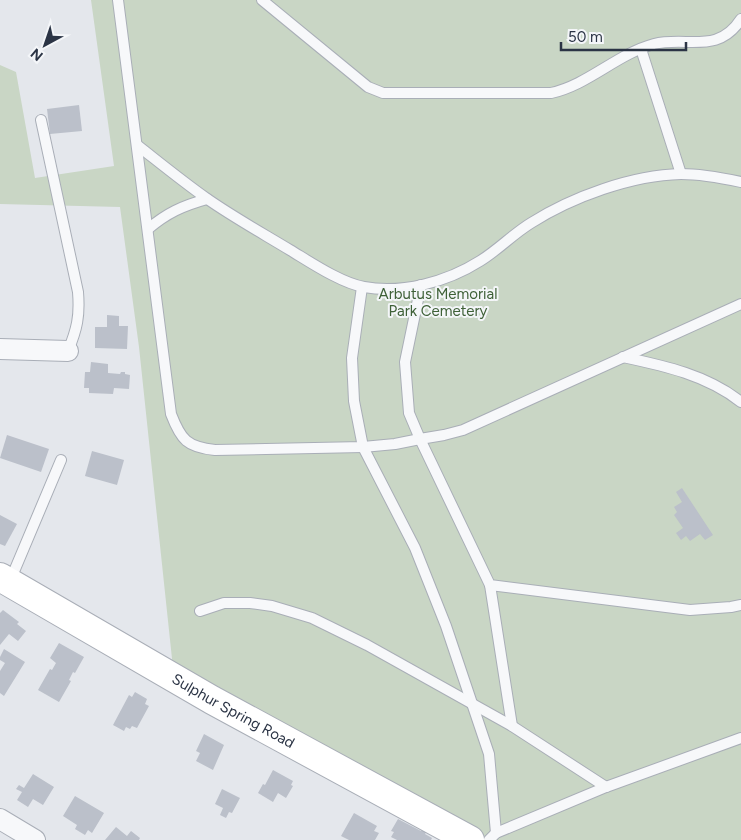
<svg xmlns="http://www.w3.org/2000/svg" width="741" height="840" viewBox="0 0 741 840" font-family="Figtree,sans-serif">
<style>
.green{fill:#c9d6c5}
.building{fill:#bbc0ca}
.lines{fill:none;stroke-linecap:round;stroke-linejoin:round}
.service-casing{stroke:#a9aeb7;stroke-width:12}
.minor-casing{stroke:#a9aeb7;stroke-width:22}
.secondary-casing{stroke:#a9aeb7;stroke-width:30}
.service{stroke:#f7f8fa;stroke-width:10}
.minor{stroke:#f7f8fa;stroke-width:20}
.secondary{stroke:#fff;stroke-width:28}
.labels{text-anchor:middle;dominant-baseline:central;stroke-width:4;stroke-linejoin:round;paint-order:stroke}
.park-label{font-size:15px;fill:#3f6138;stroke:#f4f6f9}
.street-label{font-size:15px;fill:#2b3445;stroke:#f4f6f9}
</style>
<rect width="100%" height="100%" fill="#e4e7ec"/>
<!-- green -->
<path class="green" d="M91,0H741V840H492L173,668L139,347L120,207L0,204V65L16,72L35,178L114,166Z"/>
<!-- building -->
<g class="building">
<path d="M79,105L82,131L50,134L47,109Z"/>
<path d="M107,315L119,316V326H128L127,349L95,348V327H107Z"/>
<path d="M91,362L108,364V373L120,374L121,372H125V374L130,375L129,389L114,388L113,394L89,393V388H84L85,372H90Z"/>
<path d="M7,435L49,449L41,472L0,458Z"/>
<path d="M92,451L124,460L117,485L85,476Z"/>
<path d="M682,488L713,535L705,540L700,534L690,541L686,536L681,540L676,533L683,528L674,515L677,512L674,507L682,502L676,492Z"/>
<path d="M0,515L17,524L5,546L0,544Z"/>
<path d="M3,610L19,622L17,624L26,631L18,641L9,634L0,645V613Z"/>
<path d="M59,643L84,657L75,673L73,672L69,680L71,681L59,702L38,690L50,669L52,670L56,663L50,658Z"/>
<path d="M4,649L25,662L4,696L0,693V671L5,663L0,660V657Z"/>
<path d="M135,692L147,699L145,704L149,706L137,728L132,726L130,729L126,727L124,731L113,725L129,695L132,697Z"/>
<path d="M204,734L224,745L213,770L196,761L200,753L196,751Z"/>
<path d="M273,770L293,781L291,785L293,786L286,798L278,793L273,802L258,793L263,784L265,785Z"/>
<path d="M33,774L54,787L43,805L33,799L28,807L17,800L22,792L16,789L19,785L24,788Z"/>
<path d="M222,789L240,798L232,813L229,812L226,818L220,815L223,808L215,804Z"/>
<path d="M75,796L104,813L92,833L88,830L85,835L75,829L77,825L63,816Z"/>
<path d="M354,813L377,826L374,831L379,833L375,840H349L341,836Z"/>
<path d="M398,819L421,831L423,829L427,831L425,834L432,838L431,840H397L391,837L394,832L391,831Z"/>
<path d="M116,827L127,836L131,831L140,838L139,840H105Z"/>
</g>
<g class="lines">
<defs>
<g id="service">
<path d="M118,0L171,414C181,440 187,447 215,450L363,447L395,444L420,439L409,413L405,362L421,285"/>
<path d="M262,0L368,87L383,93H551C588,85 617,54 654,44C687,36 718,55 741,19"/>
<path d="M641,49L681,174"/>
<path d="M41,120L78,292C80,316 77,329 68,351"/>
<path d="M137,145C160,163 182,181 206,198C233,217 262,233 290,250C310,262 341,283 364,287C402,294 447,282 480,261C498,250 513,234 531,223C572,197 632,175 681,174C701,174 722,178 741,182"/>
<path d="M148,229C167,213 182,206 207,199"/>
<path d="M362,287L352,358L354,401L363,447L415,548L446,626L489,754L496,833"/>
<path d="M741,304L463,430L444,435L420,439L490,585L690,610L731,607L741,605"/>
<path d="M623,357C665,366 707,375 741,402"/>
<path d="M10,581L61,460"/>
<path d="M490,585L512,726"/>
<path d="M200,611L224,603H250L272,606L312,618L367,645L512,726L606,787"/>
<path d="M489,840L496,833L606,787L741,738"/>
</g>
<g id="minor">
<path d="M0,349L68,351"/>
<path d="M0,819L35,840"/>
</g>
<g id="secondary">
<path id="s1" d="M0,577L212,700L470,840"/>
</g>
</defs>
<!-- service casing -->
<use href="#service" class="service-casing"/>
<!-- minor casing -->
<use href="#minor" class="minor-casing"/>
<!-- secondary casing -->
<use href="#secondary" class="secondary-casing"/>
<!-- service -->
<use href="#service" class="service"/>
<!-- minor -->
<use href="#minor" class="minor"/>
<!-- secondary -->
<use href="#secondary" class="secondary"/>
</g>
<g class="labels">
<!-- park labels -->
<g class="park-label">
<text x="438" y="294">Arbutus Memorial<tspan x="438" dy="17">Park Cemetery</tspan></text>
</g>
<!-- street labels -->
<g class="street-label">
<text stroke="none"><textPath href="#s1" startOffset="269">Sulphur Spring Road</textPath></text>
</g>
</g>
<!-- north arrow -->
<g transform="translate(45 45) rotate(220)" stroke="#f4f6f9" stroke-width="4" paint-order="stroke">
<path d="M0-4L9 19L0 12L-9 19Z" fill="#2b3445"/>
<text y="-8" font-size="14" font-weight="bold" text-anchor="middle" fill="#2b3445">N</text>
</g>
<!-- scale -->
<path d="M561 42v8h125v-8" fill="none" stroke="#2b3445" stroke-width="2.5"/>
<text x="568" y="42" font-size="15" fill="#2b3445" stroke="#f4f6f9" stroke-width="4" paint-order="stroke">50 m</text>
</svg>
